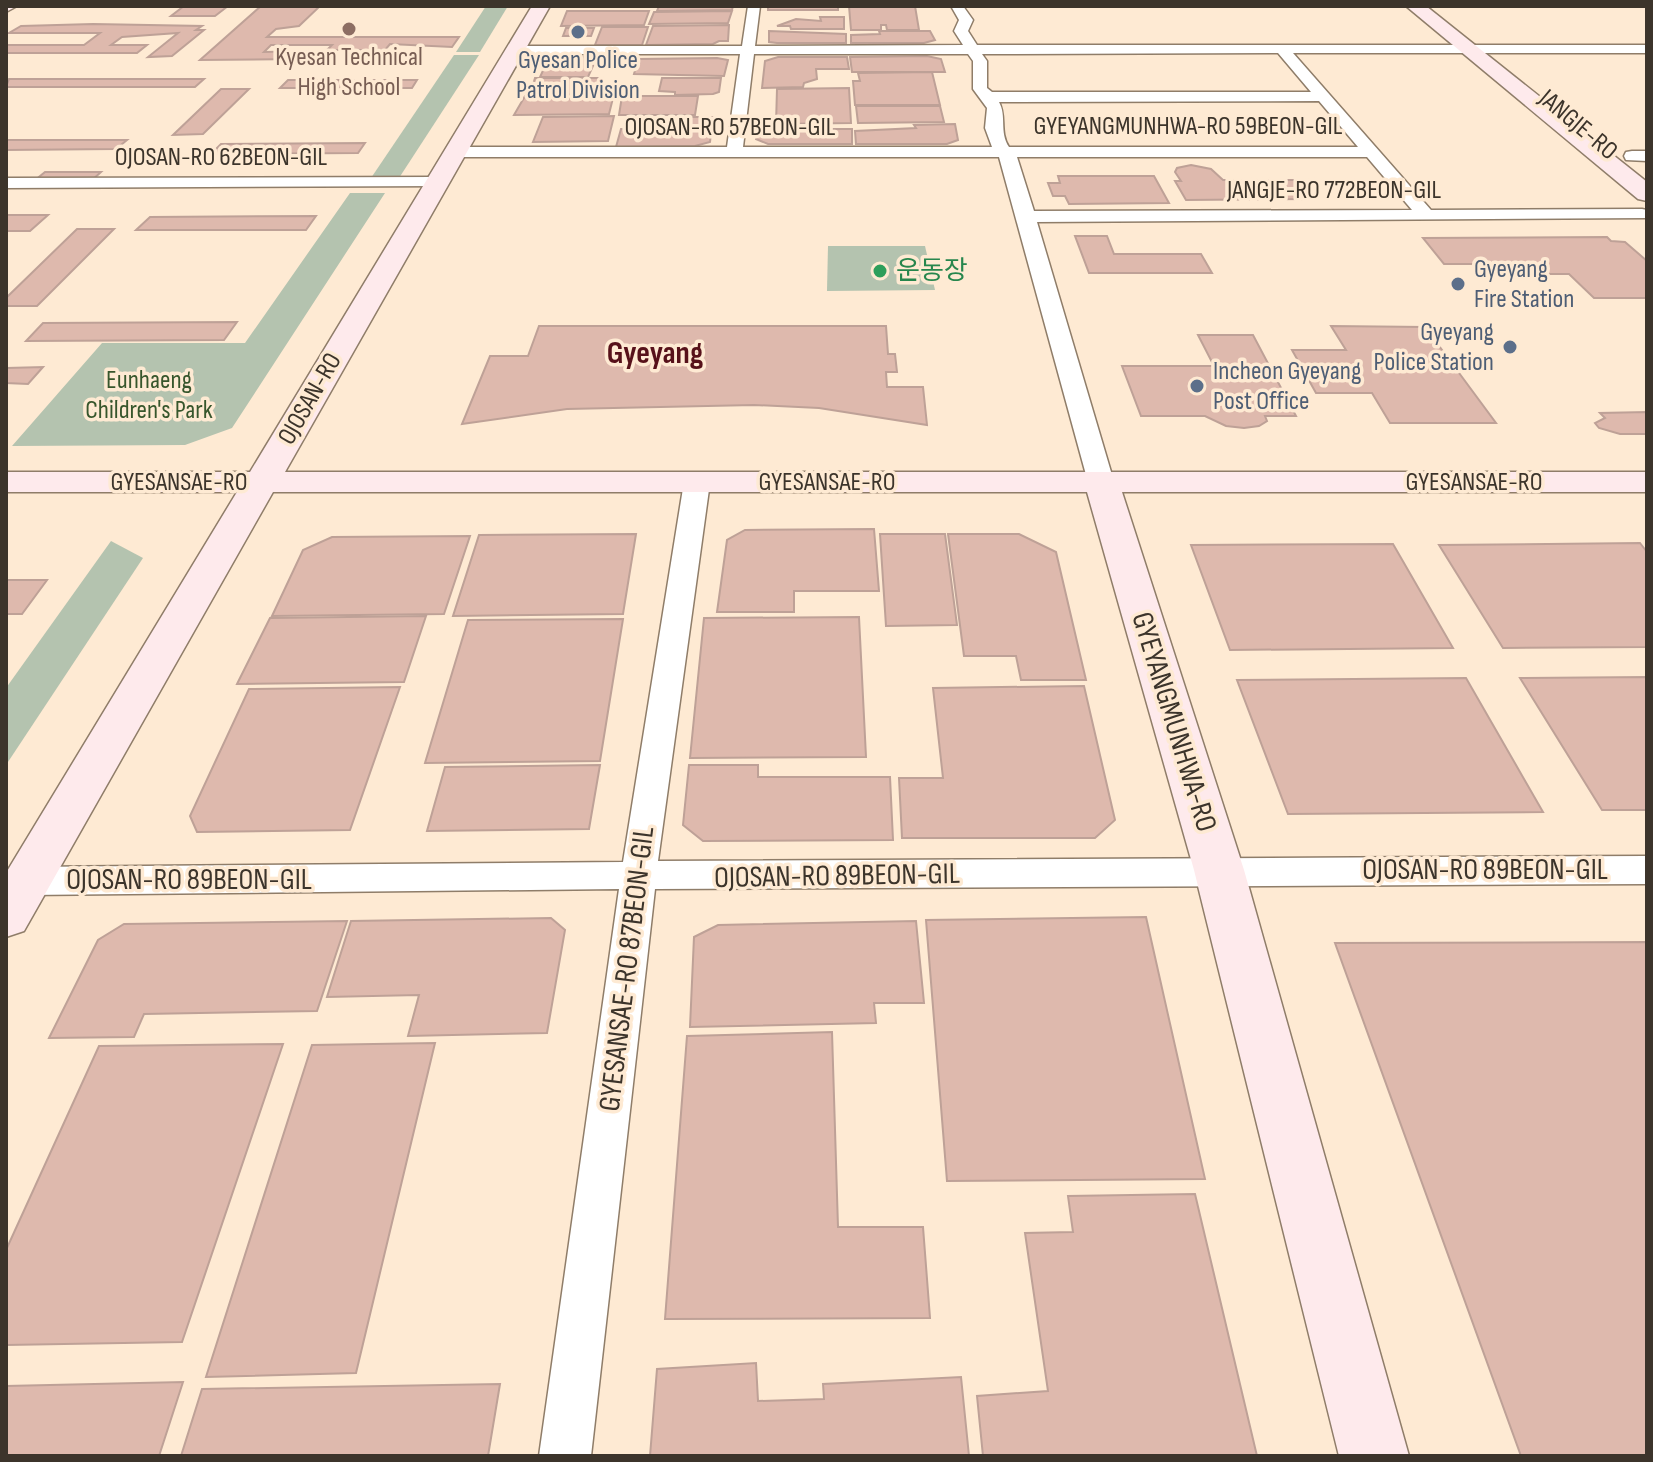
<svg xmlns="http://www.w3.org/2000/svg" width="1653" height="1462" viewBox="0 0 1653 1462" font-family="'Sofia Sans Condensed','Noto Sans KR',sans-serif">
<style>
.green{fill:#b4c3af}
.building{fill:#deb9ad;stroke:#bea197;stroke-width:2}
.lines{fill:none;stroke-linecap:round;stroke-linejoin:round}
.street-casing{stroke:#8f7d69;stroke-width:3}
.secondary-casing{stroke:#8f7d69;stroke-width:3}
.street{fill:#fff;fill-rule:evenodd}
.secondary{fill:#feeaec;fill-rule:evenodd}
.education-dot{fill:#8d6e63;stroke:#feead3;stroke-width:3}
.service-dot{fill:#5c6f8a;stroke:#feead3;stroke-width:3}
.leisure-dot{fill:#2e9e5b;stroke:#feead3;stroke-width:3}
.labels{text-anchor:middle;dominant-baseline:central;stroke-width:7;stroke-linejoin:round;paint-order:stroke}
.far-education-label{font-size:26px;fill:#785e54;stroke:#feead3}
.far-service-label{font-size:26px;fill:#4e5e75;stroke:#feead3;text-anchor:start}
.far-street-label{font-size:26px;fill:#3c342b;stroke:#feead3}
.far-leisure-label{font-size:26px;fill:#27864d;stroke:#feead3;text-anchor:start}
.far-park-label{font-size:26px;fill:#37562c;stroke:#feead3}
.street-label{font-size:30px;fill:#3c342b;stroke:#feead3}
.far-district-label{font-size:32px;font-weight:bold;fill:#57111a;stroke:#feead3}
</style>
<rect width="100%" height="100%" fill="#feead3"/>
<!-- green -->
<g class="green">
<path d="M486,6H508L480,52H456Z"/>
<path d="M454,55H479L399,178H371Z"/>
<path d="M350,193H385L232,428L185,445L12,446L102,343H245Z"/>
<path d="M828,246H925L935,290L827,291Z"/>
<path d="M111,541L143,558L6,765V688Z"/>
</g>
<!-- building -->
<g class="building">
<path d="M184,6H228L215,16H171Z"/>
<path d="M261,6H320L299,26L276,29L267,37H459L452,47L390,44L385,50H327L332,45H271L264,52L307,51L299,59L200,60Z"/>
<path d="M659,6H733L732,10L657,11Z"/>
<rect x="768" y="6" width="70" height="4"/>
<path d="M849,6H915L919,30H887L886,25H881V30H851Z"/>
<path d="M567,11H649L644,25L561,26Z"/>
<path d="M732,11L728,23L649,24L654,12Z"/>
<path d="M820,17H844V29H791L790,26H777L796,19L821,21Z"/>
<path d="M93,24L202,26L196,30H204L172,56L148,57L178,33L122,37L111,45H147L137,53H6V45H84L100,33H9L21,26Z"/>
<path d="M729,25L728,41H719L713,44L646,45L653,26Z"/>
<path d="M602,27H648L642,45H595Z"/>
<path d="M566,28H594L591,36H563Z"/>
<path d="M769,31L846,34V43H777L769,42Z"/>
<path d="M879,31H930L935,40L924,43H851V35L880,34Z"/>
<path d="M564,56L597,57L588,77H540L547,62Z"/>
<path d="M927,56L941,59L945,72H852L850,57Z"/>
<path d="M778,57H847L849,69H816L817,79L804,83L803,87L762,88L765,61Z"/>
<path d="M717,58L728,60L724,76L634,74L638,59Z"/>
<path d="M932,72L940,105H855L853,81H860L858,73Z"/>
<path d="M535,78H602L601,83H590L588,94L530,95Z"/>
<path d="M662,78H721L719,92L713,94L675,95V92L659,91Z"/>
<path d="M9,79H204L195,87H6Z"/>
<path d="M288,80H417L412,88H280Z"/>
<path d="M849,88L851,123L776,124L777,89Z"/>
<path d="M221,89H249L203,134L173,135Z"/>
<path d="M525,96H552L551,99L613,98L609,114L514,115Z"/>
<path d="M622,96H698L695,115H619Z"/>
<path d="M856,106H940L944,122L858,123Z"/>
<path d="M614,116L608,141L533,142L543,117Z"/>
<path d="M680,117H713L710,142L695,146L616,147L621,129H678Z"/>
<path d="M955,124L958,140L947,144H856L855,131L916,128L914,125Z"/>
<path d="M757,125H784V129H852V144H768L756,139Z"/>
<path d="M6,140H127L116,149L6,150Z"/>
<path d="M365,143L358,153L211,154L221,144Z"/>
<path d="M1191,165L1211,169L1223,180H1297L1312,199L1186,200L1175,181H1181L1175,172L1177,168Z"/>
<path d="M45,172H101L91,181H34Z"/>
<path d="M1058,176H1154L1169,203L1069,204L1065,196H1053L1048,183H1060Z"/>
<path d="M6,215H48L30,231H6Z"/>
<path d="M316,216L306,230H136L150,217Z"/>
<path d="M77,229H114L37,306H6V298Z"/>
<path d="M1075,236H1107L1114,254H1201L1212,273H1089Z"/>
<path d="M1607,237L1611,241L1625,242L1647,261V298H1594L1569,274H1493L1483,264H1444L1423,238Z"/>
<path d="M237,322L224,340L26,341L43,323Z"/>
<path d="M539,326H886L888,354H895L897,372H886L887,387H923L927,425L819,408L754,405L567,409L462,424L490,356H528Z"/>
<path d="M1331,326L1425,327L1496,423H1390L1372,393H1316L1292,350H1346Z"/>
<path d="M1198,335H1253L1296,416H1265L1267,421L1259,426L1244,428L1226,426L1205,416H1141L1122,366H1214Z"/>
<path d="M43,367L28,384L6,383L7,368Z"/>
<path d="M1647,412V434H1620L1599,428L1595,423L1605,418L1600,413Z"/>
<path d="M874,529L879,591H794V612H717L727,540L745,530Z"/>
<path d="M636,534L623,614L453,616L479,535Z"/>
<path d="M880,534H945L957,625L886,626Z"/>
<path d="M948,534H1019L1056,552L1086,680H1021L1016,656H964Z"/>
<path d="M470,536L444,614L272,616L303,550L332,537Z"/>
<path d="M1640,543L1647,552V647L1503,648L1439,545Z"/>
<path d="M1393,544L1453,648L1230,650L1191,545Z"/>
<path d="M6,580H47L22,614H6Z"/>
<path d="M426,616L404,682L237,684L270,618Z"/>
<path d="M859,617L866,757L690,758L704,618Z"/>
<path d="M623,619L600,761L425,763L468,620Z"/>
<path d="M1647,677V810H1602L1520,678Z"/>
<path d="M1466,678L1543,812L1288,814L1237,680Z"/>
<path d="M1084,686L1115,820L1095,838H902L899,778H943L933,688Z"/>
<path d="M400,687L350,830L197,832L190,816L249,689Z"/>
<path d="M600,765L589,829L427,831L445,767Z"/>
<path d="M689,765H758V777H890L893,840L703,841L683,825Z"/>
<path d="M1146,917L1205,1179L947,1181L926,920Z"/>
<path d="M551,918L565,930L547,1033L408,1036L419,995L327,997L351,921Z"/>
<path d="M347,921L317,1011L144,1014L134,1037L49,1038L98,940L124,924Z"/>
<path d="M916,921L924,1003H874L876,1023L690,1027L694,937L718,925Z"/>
<path d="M1647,942V1456H1521L1335,943Z"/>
<path d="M832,1032L838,1227H923L930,1318L665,1319L687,1036Z"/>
<path d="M435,1043L356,1373L206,1377L312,1045Z"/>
<path d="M283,1044L182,1342L6,1345V1250L99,1046Z"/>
<path d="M1195,1194L1257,1456H983L977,1396L1048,1391L1025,1233L1073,1232L1068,1196Z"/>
<path d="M756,1363L758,1401L824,1399L823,1384L961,1377L969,1456H650L657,1369Z"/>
<path d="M183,1382L159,1456H6V1386Z"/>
<path d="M500,1384L488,1456H181L202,1389Z"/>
</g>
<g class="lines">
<defs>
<g id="street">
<path d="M748,6H760L755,46L963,45L954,31L959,20L951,6H963L973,20L968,31L977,45H1647V53H1293L1431,210L1642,209L1647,210V218L1037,222L1114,482L1110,487H1092L1088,482L999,157H455L447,152L455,147H727L740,54H515L508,50L515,46H742ZM1278,53L1311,92H992L987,88V61L982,54ZM754,54H968L973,61V89L987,108L985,128L992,147H743ZM1319,101L1358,147H1009C999,132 1007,116 999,102ZM1017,157H1367L1412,210L1034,211Z"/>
<path d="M1632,151H1647V161L1626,160L1624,156L1626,152Z"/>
<path d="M437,177L443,178L446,182L443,186L6,188V178Z"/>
<path d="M697,474L706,477L710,482L658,861L1647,856V884L655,889L591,1456H539L619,889L27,895L14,891L9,881L14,871L27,867L623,862L684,482L688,477Z"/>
</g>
<g id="secondary">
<path d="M6,6H17L6,12Z"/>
<path d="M532,6H550L285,472H1647V492H1122L1244,870L1409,1456H1339L1194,870L1087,492H273L24,931L6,937V873L237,492H6V472H250Z"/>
<path d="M1406,6H1426L1647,182V201L1638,199Z"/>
</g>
</defs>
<!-- street casing -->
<use href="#street" class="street-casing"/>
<!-- secondary casing -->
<use href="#secondary" class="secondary-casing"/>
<!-- street -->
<use href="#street" class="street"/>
<!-- secondary -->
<use href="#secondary" class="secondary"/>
</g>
<!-- markers -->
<circle class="education-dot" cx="349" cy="29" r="8"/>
<g class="service-dot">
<circle cx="578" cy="32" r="8"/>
<circle cx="1458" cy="284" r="8"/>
<circle cx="1510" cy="347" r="8"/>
<circle cx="1197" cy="386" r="8"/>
</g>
<circle class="leisure-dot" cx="880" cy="271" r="8"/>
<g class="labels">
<!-- far-education labels -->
<g class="far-education-label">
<text x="349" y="57">Kyesan Technical<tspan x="349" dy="30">High School</tspan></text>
</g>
<!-- far-service labels -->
<g class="far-service-label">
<text x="578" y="60" text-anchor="middle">Gyesan Police<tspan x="578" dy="30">Patrol Division</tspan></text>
<text x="1474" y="269">Gyeyang<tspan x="1474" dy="30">Fire Station</tspan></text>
<text x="1494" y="332" text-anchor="end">Gyeyang<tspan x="1494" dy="30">Police Station</tspan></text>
<text x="1213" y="371">Incheon Gyeyang<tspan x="1213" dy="30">Post Office</tspan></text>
</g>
<!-- far-street labels -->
<g class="far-street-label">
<text transform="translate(1578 125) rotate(40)">JANGJE-RO</text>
<text x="1188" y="126">GYEYANGMUNHWA-RO 59BEON-GIL</text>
<text x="730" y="127">OJOSAN-RO 57BEON-GIL</text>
<text x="221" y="157">OJOSAN-RO 62BEON-GIL</text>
<text x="1334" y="190">JANGJE-RO 772BEON-GIL</text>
<text transform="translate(310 399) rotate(-60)">OJOSAN-RO</text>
<text x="179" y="482">GYESANSAE-RO</text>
<text x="827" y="482">GYESANSAE-RO</text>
<text x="1474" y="482">GYESANSAE-RO</text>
</g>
<!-- far-leisure labels -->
<g class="far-leisure-label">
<text x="896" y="271">운동장</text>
</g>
<!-- far-park labels -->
<g class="far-park-label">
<text x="149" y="380">Eunhaeng<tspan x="149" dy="30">Children's Park</tspan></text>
</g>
<!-- street labels -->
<g class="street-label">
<text transform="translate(1174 722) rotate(73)">GYEYANGMUNHWA-RO</text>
<text x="1485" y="870">OJOSAN-RO 89BEON-GIL</text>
<text transform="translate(837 876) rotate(-1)">OJOSAN-RO 89BEON-GIL</text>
<text x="189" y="880">OJOSAN-RO 89BEON-GIL</text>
<text transform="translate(627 969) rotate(-83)">GYESANSAE-RO 87BEON-GIL</text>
</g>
<!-- far-district labels -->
<g class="far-district-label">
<text x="655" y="353">Gyeyang</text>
</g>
</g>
<!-- border -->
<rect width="1653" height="1462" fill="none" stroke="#3c342b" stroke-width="16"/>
</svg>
